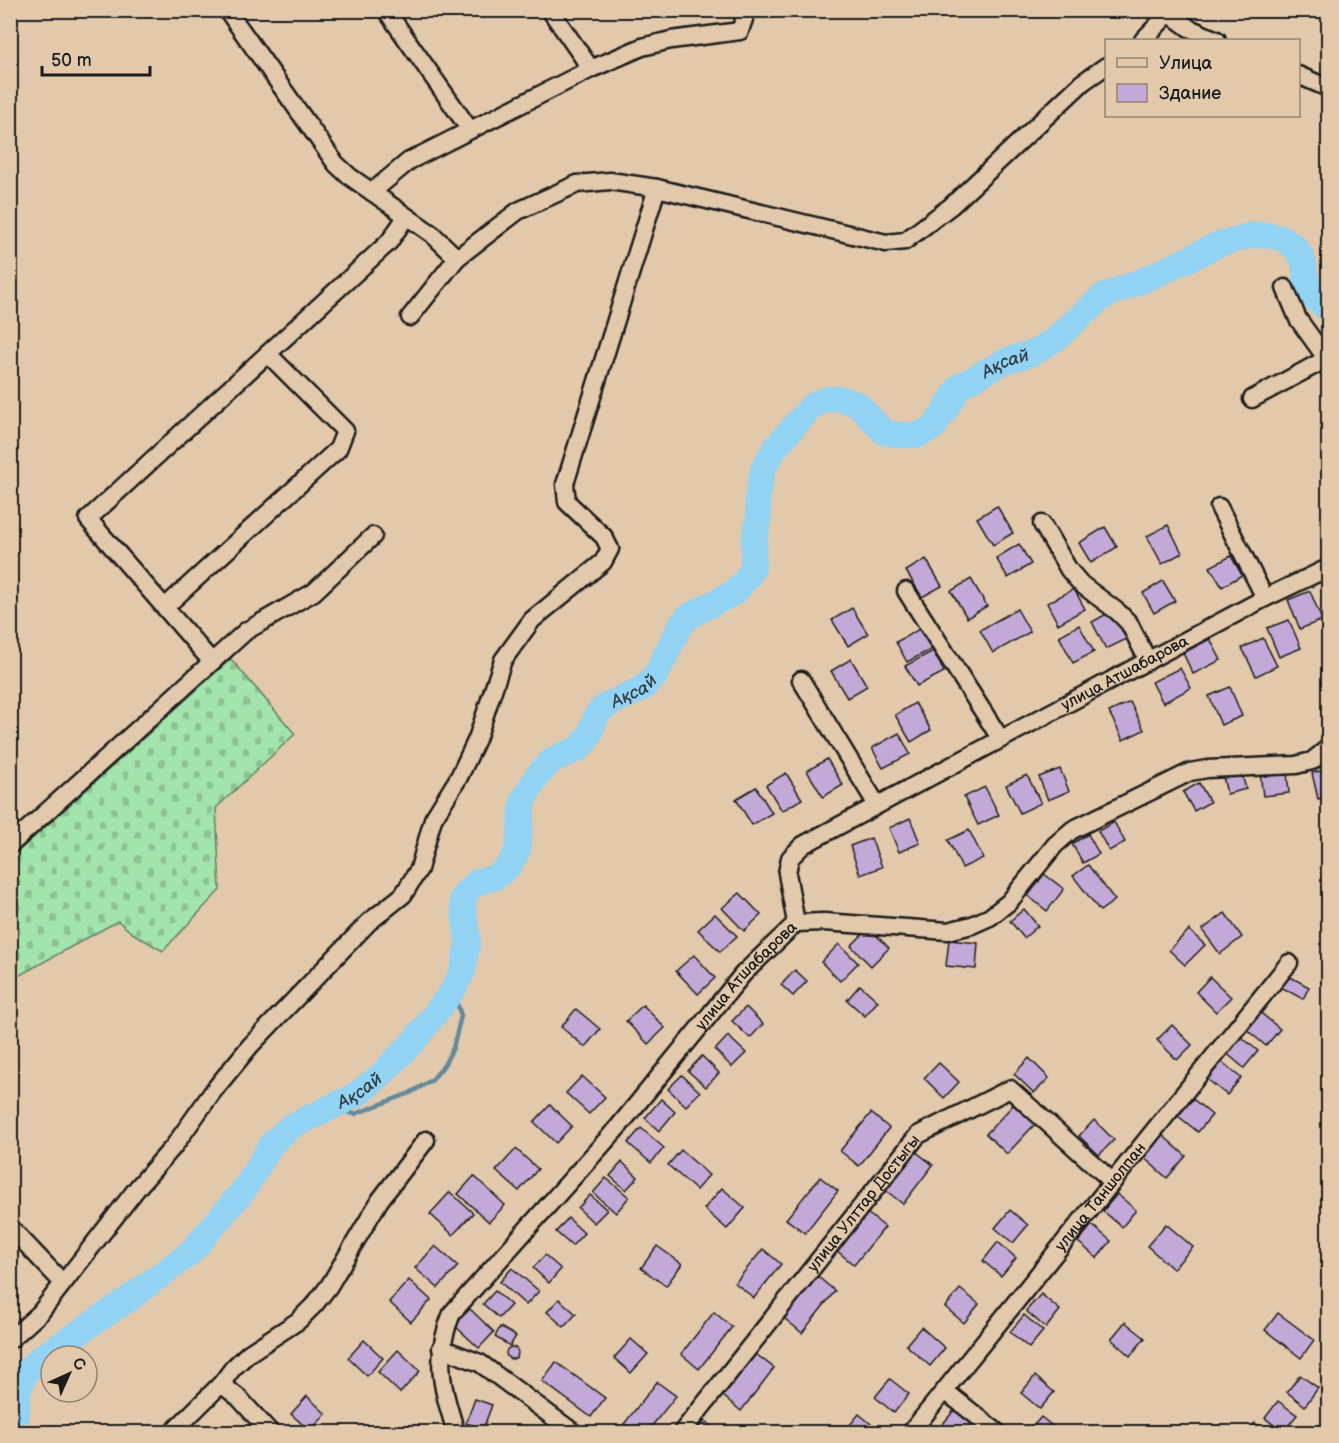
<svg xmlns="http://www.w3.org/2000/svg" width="1339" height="1443" viewBox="0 0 1339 1443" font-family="'Balsamiq Sans',sans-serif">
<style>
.cemetery{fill:url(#cemetery-stones);stroke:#608064;stroke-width:1.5}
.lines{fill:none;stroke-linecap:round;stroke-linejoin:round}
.stream{stroke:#63899d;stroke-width:4.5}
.river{stroke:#92d2f3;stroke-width:26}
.building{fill:#c3a9d7;stroke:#1c1c1c;stroke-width:1.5}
.street-casing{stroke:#1c1c1c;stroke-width:21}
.street{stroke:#e3c9ab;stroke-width:16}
.labels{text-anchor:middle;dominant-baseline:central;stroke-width:5;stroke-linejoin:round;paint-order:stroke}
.street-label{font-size:16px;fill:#1c1c1c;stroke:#e3c9ab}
.water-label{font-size:18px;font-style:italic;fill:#344047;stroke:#e3c9ab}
</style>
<defs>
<pattern id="cemetery-stones" width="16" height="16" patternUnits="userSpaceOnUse" patternTransform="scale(1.5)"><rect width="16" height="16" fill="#a3e3ac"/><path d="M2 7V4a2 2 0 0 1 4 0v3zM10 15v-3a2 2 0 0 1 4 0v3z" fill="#8cc293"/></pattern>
</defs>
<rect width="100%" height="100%" fill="#e3c9ab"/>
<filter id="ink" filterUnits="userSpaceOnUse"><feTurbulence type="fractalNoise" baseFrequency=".0167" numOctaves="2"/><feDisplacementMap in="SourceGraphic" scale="12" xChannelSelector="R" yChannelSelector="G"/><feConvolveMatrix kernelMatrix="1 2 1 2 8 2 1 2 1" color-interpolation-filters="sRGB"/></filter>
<g filter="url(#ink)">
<!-- cemetery -->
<path class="cemetery" d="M231,659L295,734L216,808L220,890L163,951L132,933L118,921L11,980V858Z"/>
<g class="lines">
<!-- stream -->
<path class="stream" d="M329,1108L355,1114L410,1093L432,1080L444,1065L453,1048L461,1016L453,990"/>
<!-- river -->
<path class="river" id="s1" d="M10,1432L16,1425L18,1393L25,1373L40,1358L126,1301L190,1253L243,1191L273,1142L290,1127L356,1095L380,1076L415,1040L453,990L463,970L468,941L462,899L467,891L479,881L494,878L508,867L518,850L523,800L538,775L552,760L580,748L589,736L596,716L605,706L643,688L655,676L680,626L689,616L735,592L747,578L753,568L754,542L759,517L757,499L763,469L776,447L811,407L826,399H841L857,404L884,432L900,435H918L934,427L960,386L1005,361L1033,353L1054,340L1102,297L1153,276L1219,244L1253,235H1267L1282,238L1295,247L1303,260L1308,290L1317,301L1328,308"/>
</g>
<!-- building -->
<g class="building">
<path d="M997,506L1013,533L993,545L977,518Z"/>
<path d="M1168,525L1182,553L1162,564L1147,536Z"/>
<path d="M1105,527L1117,547L1091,563L1079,543Z"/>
<path d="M1019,544L1031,564L1008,578L996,558Z"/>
<path d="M1231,556L1242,575L1222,587L1210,567Z"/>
<path d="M926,559L942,586L922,597L906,571Z"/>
<path d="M971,579L987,606L967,618L951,591Z"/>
<path d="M1163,581L1175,601L1154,613L1143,593Z"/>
<path d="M1074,589L1085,609L1058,624L1047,603Z"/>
<path d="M1310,591L1322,620L1300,629L1288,600Z"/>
<path d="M852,608L868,634L848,646L832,620Z"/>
<path d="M1017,609L1030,632L993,653L980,630Z"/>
<path d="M1112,611L1127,639L1106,649L1092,622Z"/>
<path d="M1289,620L1301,648L1279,657L1267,628Z"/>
<path d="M1079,625L1094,652L1073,663L1059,636Z"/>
<path d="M923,627L934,648L907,662L896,642Z"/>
<path d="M1263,638L1277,666L1256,676L1242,648Z"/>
<path d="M1210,639L1221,660L1193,674L1183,653Z"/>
<path d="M933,651L944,672L917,686L905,666Z"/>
<path d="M851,659L867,686L847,698L831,671Z"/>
<path d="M1180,668L1191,688L1163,703L1152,682Z"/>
<path d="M1230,687L1242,716L1221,725L1209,696Z"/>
<path d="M1130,702L1144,730L1123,740L1109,712Z"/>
<path d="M915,703L931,730L911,742L895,715Z"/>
<path d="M899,733L910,754L883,768L872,748Z"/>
<path d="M827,759L843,785L823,797L807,771Z"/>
<path d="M1240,767L1246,789L1227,794L1222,772Z"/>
<path d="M1060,769L1069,791L1048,800L1039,777Z"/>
<path d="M1328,769V796L1318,799L1312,773Z"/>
<path d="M1287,772L1289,793L1263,796L1260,774Z"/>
<path d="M786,773L802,799L782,811L766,785Z"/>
<path d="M1027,775L1041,803L1020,813L1006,785Z"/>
<path d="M1199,783L1210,802L1194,811L1183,792Z"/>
<path d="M756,787L772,813L752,825L736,799Z"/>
<path d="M985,787L999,815L978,825L964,797Z"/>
<path d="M910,818L920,843L899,852L889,828Z"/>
<path d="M1114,822L1125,842L1109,851L1098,831Z"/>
<path d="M969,830L983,858L962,868L948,840Z"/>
<path d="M1088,834L1099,854L1083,863L1072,844Z"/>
<path d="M871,838L882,867L860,875L850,846Z"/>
<path d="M1088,865L1115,900L1100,911L1073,876Z"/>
<path d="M1044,874L1064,889L1047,911L1028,896Z"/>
<path d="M740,893L761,915L744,931L722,908Z"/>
<path d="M1024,909L1038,926L1024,938L1010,921Z"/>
<path d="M1225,913L1242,937L1220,954L1202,930Z"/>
<path d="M715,914L737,936L720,952L698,930Z"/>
<path d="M869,928L889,948L871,966L851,946Z"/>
<path d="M1189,930L1205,945L1185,965L1169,950Z"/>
<path d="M949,940L978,943L976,969L946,966Z"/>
<path d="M839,944L858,963L840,981L821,962Z"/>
<path d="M694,955L715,978L698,994L676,971Z"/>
<path d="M795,970L807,981L793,996L781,985Z"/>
<path d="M1283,973L1309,987L1303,999L1277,985Z"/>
<path d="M1210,977L1231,997L1216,1012L1196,992Z"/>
<path d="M860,985L878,1001L865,1016L847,1000Z"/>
<path d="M643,1005L665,1028L648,1044L626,1021Z"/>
<path d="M746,1007L763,1024L750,1038L732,1021Z"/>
<path d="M576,1009L600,1029L585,1047L561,1027Z"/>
<path d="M1261,1013L1280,1029L1266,1046L1247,1030Z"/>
<path d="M1172,1025L1192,1045L1177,1060L1157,1040Z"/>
<path d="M1239,1035L1258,1051L1244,1068L1225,1052Z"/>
<path d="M728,1036L746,1053L732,1067L715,1050Z"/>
<path d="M702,1056L719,1073L706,1087L688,1071Z"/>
<path d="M1029,1058L1049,1078L1034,1093L1014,1074Z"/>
<path d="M1222,1062L1241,1078L1227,1095L1207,1079Z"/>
<path d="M939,1063L959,1082L944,1098L924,1078Z"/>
<path d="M682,1075L700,1092L686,1106L668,1089Z"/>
<path d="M582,1076L605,1097L589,1114L566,1093Z"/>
<path d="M661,1099L675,1112L659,1131L645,1118Z"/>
<path d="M1193,1099L1212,1115L1198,1132L1178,1116Z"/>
<path d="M1014,1104L1035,1124L1007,1154L986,1134Z"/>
<path d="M550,1105L572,1126L556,1143L534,1122Z"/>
<path d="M871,1113L889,1128L859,1166L840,1151Z"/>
<path d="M1094,1120L1114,1140L1099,1155L1079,1136Z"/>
<path d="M641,1128L664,1148L651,1163L628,1143Z"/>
<path d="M1160,1133L1186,1156L1167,1178L1141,1155Z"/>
<path d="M516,1149L538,1169L519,1191L496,1171Z"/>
<path d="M681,1150L709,1175L696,1190L668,1165Z"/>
<path d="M915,1151L933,1165L903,1204L884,1189Z"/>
<path d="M622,1162L638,1177L626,1190L610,1176Z"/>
<path d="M474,1176L505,1205L489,1222L458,1194Z"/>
<path d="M820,1177L838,1191L805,1233L786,1219Z"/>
<path d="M606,1178L629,1197L616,1213L593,1193Z"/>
<path d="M722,1188L745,1208L727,1229L704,1209Z"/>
<path d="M450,1192L473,1213L453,1235L430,1214Z"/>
<path d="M1117,1194L1136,1210L1122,1227L1103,1211Z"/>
<path d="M590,1195L607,1210L594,1223L578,1208Z"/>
<path d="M1010,1210L1028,1225L1013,1243L995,1228Z"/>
<path d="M866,1212L885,1227L854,1265L836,1250Z"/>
<path d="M568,1218L584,1233L572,1246L556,1232Z"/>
<path d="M1166,1224L1193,1247L1173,1269L1147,1246Z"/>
<path d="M1092,1225L1111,1241L1097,1258L1078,1242Z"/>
<path d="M998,1242L1016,1258L1001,1276L983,1261Z"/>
<path d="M435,1246L458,1266L438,1288L415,1268Z"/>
<path d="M657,1246L682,1264L666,1286L641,1268Z"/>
<path d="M763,1249L781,1264L754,1298L735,1283Z"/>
<path d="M545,1255L561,1269L549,1283L533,1268Z"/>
<path d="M512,1268L539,1291L526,1305L500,1282Z"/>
<path d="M817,1276L835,1291L802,1333L784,1318Z"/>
<path d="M409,1280L431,1300L411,1322L389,1302Z"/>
<path d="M960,1289L979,1304L964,1323L945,1307Z"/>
<path d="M495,1291L511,1305L499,1318L483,1304Z"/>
<path d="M1041,1294L1060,1310L1046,1328L1026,1311Z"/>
<path d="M559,1299L576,1314L564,1327L547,1312Z"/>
<path d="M470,1309L494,1332L479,1348L454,1325Z"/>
<path d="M714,1312L732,1327L699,1369L681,1354Z"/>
<path d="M1278,1313L1314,1340L1301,1358L1265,1330Z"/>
<path d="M1024,1315L1043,1331L1029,1348L1010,1332Z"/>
<path d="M1125,1322L1145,1338L1130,1356L1111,1339Z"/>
<path d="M500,1327L516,1336L510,1346L495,1337Z"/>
<path d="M921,1327L945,1348L930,1366L906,1345Z"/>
<path d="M631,1339L648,1354L631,1373L614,1358Z"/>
<path d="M364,1340L383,1358L367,1376L348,1358Z"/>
<circle cx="512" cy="1353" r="6"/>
<path d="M398,1350L420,1371L400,1393L378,1372Z"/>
<path d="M756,1354L774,1368L741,1411L723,1396Z"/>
<path d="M556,1362L605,1398L591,1417L542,1381Z"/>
<path d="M1300,1375L1318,1388L1305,1406L1287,1392Z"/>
<path d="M1035,1376L1054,1392L1040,1409L1021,1393Z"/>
<path d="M890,1379L909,1394L894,1413L875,1397Z"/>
<path d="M657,1382L676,1396L647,1432H635L624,1424Z"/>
<path d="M307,1396L326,1414L310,1431L291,1414Z"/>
<path d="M475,1399L492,1405L483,1429L466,1423Z"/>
<path d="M1278,1401L1297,1415L1283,1432L1265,1418Z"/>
<path d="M956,1408L976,1424L969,1432H951L942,1425Z"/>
<path d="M859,1414L877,1429L874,1432H844Z"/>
<path d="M1041,1417L1060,1432H1028Z"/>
<path d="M705,1421L719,1432H695Z"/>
<path d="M1255,1423L1267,1432H1247Z"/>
</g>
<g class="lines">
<defs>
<g id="street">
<path d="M227,10L336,164L349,176L432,234L457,258"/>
<path d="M386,10L470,130"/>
<path d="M550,10L591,69"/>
<path d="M1170,14L1189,28L1217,40"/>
<path d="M1143,40L1172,10"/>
<path d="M1298,75L1328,88"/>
<path d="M372,192L409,161L591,69L642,47L671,40L740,31L747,10"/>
<path d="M1285,288L1298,319L1326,358"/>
<path d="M410,317L457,258L518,211L577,184L610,181L657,188L886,243L905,241L951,206L1083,82L1106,66"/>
<path d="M1252,399L1328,358"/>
<path d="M1219,507L1265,598"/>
<path d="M1042,524L1069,570L1081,584L1118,612L1129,623L1148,661"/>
<path d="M906,591L1000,738"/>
<path d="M165,607L338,449L345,431L268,354"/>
<path d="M212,662L88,519L389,242L406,217"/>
<path d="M801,680L877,805"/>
<path d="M10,845L246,631L314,592L373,536"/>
<path d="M796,923L824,922L948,931L972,925L990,917L1009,902L1055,845L1072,830L1190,772L1207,769L1296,765L1312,761L1328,748"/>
<path d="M10,1227L63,1283"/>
<path d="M10,1340L40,1313L138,1187L174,1146L214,1090L250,1046L369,922L403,895L419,869L433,819L459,777L477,739L503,660L532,620L603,562L610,549L604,537L567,502L565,484L657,188"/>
<path d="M441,1348L480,1363L573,1432"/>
<path d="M221,1384L239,1398L270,1432"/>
<path d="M945,1391L997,1432"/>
<path d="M173,1432L221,1384L233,1368L249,1353L298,1321L315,1304L329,1286L380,1200L426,1140"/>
<path id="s2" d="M456,1432C442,1387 433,1359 452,1313L619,1126L743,974L796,923L787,873L790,858L803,845L1265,598L1328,568"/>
<path id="s3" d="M682,1432L918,1135L1010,1089L1113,1182"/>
<path id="s4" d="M911,1432L1289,963"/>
</g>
</defs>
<!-- street casing -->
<use href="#street" class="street-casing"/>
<!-- street -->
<use href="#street" class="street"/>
</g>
</g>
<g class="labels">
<!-- street labels -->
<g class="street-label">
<text stroke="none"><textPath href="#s2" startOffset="1092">улица Атшабарова</textPath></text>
<text stroke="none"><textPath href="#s2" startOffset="570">улица Атшабарова</textPath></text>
<text stroke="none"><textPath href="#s4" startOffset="302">улица Таншолпан</textPath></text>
<text stroke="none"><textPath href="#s3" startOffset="292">улица Улттар Достыгы</textPath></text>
</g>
<!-- water labels -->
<g class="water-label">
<text stroke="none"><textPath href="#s1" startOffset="1626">Ақсай</textPath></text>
<text stroke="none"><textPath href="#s1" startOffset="1030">Ақсай</textPath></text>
<text stroke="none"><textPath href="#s1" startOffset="507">Ақсай</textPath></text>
</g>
</g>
<!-- margin -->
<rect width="1339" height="1443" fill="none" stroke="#e3c9ab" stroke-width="36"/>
<rect x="18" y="18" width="1303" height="1407" fill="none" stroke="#1c1c1c" stroke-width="2" filter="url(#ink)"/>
<!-- legend -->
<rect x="1105" y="39" width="195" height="78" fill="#e3c9ab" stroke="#938472" stroke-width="1.5"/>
<rect x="1117" y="58" width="30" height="9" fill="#e3c9ab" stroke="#938472" stroke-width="1.5"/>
<text x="1159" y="69" font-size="18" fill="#1c1c1c">Улица</text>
<rect x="1117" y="84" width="30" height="18" fill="#c3a9d7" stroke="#938472" stroke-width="1.5"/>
<text x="1159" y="99" font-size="18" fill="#1c1c1c">Здание</text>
<!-- north arrow -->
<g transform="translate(69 1374) rotate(45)"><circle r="28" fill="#e3c9ab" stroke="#938472" stroke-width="1.5"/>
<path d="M0-4.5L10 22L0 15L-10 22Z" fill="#1c1c1c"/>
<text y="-9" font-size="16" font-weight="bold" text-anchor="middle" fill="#1c1c1c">С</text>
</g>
<!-- scale -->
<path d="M42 66v9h108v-9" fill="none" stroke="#1c1c1c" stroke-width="3"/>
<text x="51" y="66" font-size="18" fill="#1c1c1c" stroke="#e3c9ab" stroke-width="4.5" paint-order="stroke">50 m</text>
</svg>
